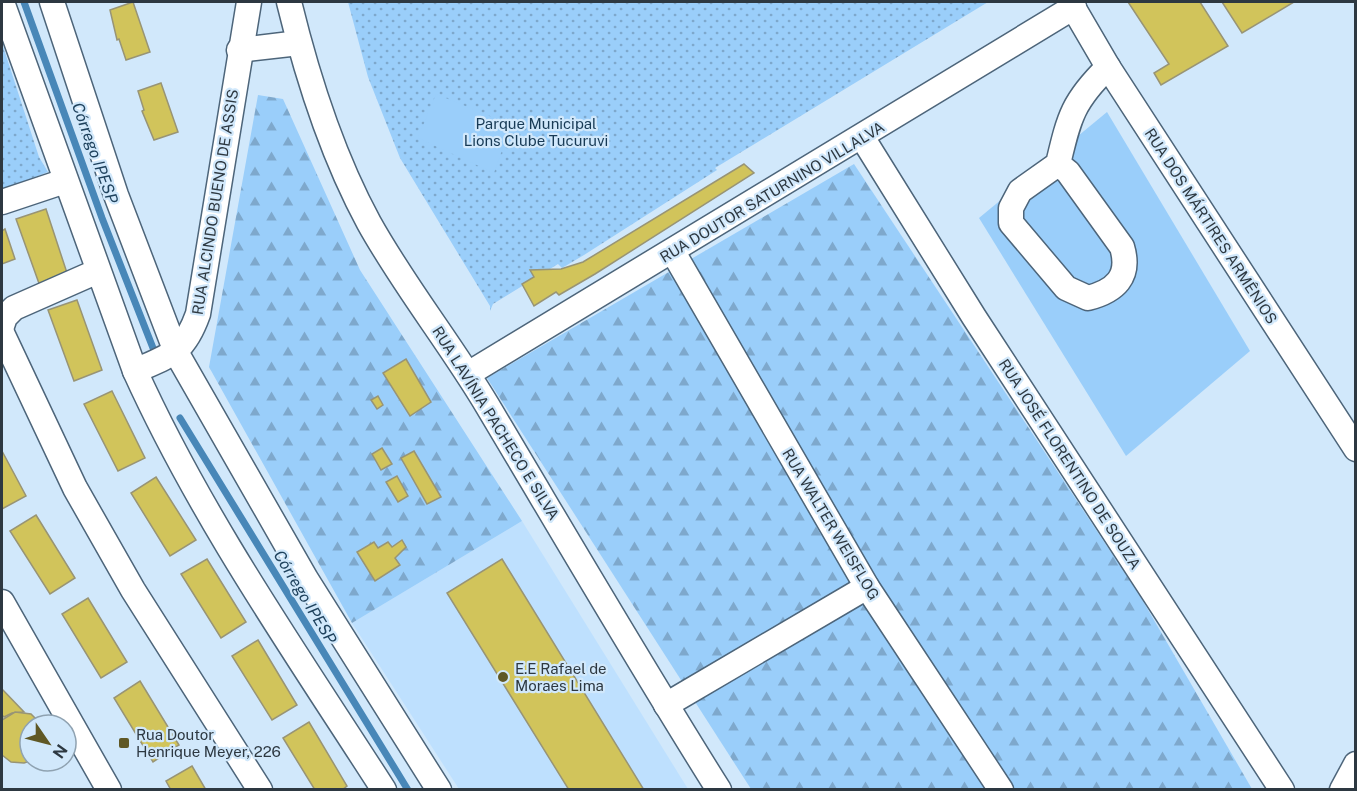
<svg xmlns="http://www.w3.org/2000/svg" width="1357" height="791" viewBox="0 0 1357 791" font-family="'Public Sans',sans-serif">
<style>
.built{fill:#bee0fe}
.grass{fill:url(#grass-dots)}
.forest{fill:url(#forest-firs)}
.garden{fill:#9acefa}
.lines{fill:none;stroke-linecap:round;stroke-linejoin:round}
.stream{stroke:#4887b8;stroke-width:7}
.building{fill:#d1c45b;stroke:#989475;stroke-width:1.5}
.minor-casing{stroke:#4d657a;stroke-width:27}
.minor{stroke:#fff;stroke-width:24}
.poi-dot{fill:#5f5825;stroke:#d1e8fb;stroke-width:2}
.labels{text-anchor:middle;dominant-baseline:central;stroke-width:4.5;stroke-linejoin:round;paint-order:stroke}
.park-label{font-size:15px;fill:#173a55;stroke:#d1e8fb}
.street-label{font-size:15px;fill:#2d3841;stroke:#d1e8fb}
.poi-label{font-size:15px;fill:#2d3841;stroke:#d1e8fb;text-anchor:start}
.water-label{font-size:16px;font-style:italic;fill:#1f425d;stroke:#d1e8fb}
</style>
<defs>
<pattern id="grass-dots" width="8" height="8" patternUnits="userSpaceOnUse" patternTransform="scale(1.5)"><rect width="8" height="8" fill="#9acefa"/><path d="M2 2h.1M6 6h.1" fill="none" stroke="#7ea8cc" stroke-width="1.8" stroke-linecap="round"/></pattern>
<pattern id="forest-firs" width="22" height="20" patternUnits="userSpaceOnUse" patternTransform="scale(1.5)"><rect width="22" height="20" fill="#9acefa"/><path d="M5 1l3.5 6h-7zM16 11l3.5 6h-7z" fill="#7ea8cc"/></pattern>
</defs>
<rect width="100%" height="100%" fill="#d1e8fb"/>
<!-- built -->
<path class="built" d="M522,521L688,789H459L352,623Z"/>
<!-- grass -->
<g class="grass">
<path d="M348,2H988L715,168L717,170L584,255L562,268L558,264L493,304L490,311V306L400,158L368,77Z"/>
<path d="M2,43L39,157L48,172L2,190Z"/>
</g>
<!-- forest -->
<g class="forest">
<path d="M258,95L283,99L360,270L522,521L352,623L209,367Z"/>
<path d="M854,164L1140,596L1252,789H751L487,378Z"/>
</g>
<!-- garden -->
<g class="garden">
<path d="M436,94L511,125L494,173L418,138Z"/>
<path d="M1107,112L1250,351L1126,456L979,218Z"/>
</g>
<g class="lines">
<!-- stream -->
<g class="stream">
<path d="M24,2L102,218L153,348"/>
<path d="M180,418L408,790"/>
</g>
</g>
<!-- building -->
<g class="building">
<path d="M133,2L150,52L126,60L119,39L117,40L110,10Z"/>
<path d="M1128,2H1200L1228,46L1161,85L1154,73L1169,64Z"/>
<path d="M1222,2H1294L1242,33Z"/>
<path d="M161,83L178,132L154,140L142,111L144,110L138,91Z"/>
<path d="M744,164L754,173L595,274L559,295L556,292L534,306L522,284L534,277L530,270L561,269L583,262Z"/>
<path d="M46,209L69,279L41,289L16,219Z"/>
<path d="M5,229L15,259L2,264V231Z"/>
<path d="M77,300L102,370L74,381L48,310Z"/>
<path d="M406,359L431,402L410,416L383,373Z"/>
<path d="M112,391L145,458L118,471L84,404Z"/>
<path d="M378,396L383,405L377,409L371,400Z"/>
<path d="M382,448L392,464L381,470L372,454Z"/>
<path d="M2,451L26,496L2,509Z"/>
<path d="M414,451L441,497L427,504L401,458Z"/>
<path d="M397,476L408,496L398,502L386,482Z"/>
<path d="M156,477L196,540L170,556L131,493Z"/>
<path d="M36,515L75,578L50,594L10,531Z"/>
<path d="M402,540L406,547L395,558L400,565L375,581L357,552L374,542L378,548L388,542L392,547Z"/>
<path d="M207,559L246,622L221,638L181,574Z"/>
<path d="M502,559L644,790H569L447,593Z"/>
<path d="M88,598L127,662L101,678L62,614Z"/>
<path d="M258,640L297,705L272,720L232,656Z"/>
<path d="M140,681L179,745L153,762L114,698Z"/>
<path d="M2,689L24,712L12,713L4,717L2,715Z"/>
<path d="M15,712L31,714L42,725H30V761L24,763L11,762L2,755V720Z"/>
<path d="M309,722L347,786L342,790H315L283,738Z"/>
<path d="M192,766L206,790H171L166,781Z"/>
</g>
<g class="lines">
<defs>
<g id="minor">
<path d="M2,2L135,371C202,519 296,653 384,790"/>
<path d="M52,2L116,195L176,352L306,579L439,790"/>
<path d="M289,2C307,76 332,155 369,223C404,286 450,343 487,405C564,534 639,663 719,790"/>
<path d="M1070,2L1108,67L1356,449"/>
<path d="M239,50L299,43"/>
<path d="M862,137L974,317L1282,790"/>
<path d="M1058,164L1068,172L1122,247C1131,277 1115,291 1088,298L1066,288L1011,223V208L1020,191L1058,164C1069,118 1072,102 1108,67"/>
<path d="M2,202L65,181"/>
<path d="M673,252L867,587L1001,790"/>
<path d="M2,326L5,317L14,308L98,271"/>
<path d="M2,333L75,488L133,590L260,790"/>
<path d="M135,371C171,355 184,353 198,314L249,2"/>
<path d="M468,374L1074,7"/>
<path d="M2,602L109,790"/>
<path d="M666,705L867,587"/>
<path d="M1342,790L1356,764"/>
</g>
</defs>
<!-- minor casing -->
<use href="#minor" class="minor-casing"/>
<!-- minor -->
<use href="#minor" class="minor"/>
</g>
<!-- markers -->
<g class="poi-dot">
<circle cx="503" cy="677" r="6"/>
<rect x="118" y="737" width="12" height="12" rx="3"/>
</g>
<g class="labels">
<!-- park labels -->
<g class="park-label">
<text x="536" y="123">Parque Municipal<tspan x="536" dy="17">Lions Clube Tucuruvi</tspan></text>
</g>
<!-- street labels -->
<g class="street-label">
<text transform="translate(772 192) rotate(-31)">RUA DOUTOR SATURNINO VILLALVA</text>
<text transform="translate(215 202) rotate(-81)">RUA ALCINDO BUENO DE ASSIS</text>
<text transform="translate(1211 226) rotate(57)">RUA DOS MÁRTIRES ARMÊNIOS</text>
<text transform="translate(496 423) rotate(58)">RUA LAVÍNIA PACHECO E SILVA</text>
<text transform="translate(1070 464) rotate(57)">RUA JOSÉ FLORENTINO DE SOUZA</text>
<text transform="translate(831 524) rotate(59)">RUA WALTER WEISFLOG</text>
</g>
<!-- poi labels -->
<g class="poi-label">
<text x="515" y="668">E.E Rafael de<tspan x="515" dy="17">Moraes Lima</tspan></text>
<text x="136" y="734">Rua Doutor<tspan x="136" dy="17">Henrique Meyer, 226</tspan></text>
</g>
<!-- water labels -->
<g class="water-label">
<text transform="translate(95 153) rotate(70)">Córrego IPESP</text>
<text transform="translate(305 597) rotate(59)">Córrego IPESP</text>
</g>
</g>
<!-- border -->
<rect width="1357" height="791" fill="none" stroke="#2d3841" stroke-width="6"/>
<!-- north arrow -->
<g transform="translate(48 743) rotate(125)"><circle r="28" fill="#d1e8fb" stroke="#8fa2b1" stroke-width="1.5"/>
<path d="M0-4.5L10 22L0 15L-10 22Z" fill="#5f5825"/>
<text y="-9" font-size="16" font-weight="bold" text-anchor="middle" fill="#2d3841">N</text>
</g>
</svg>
